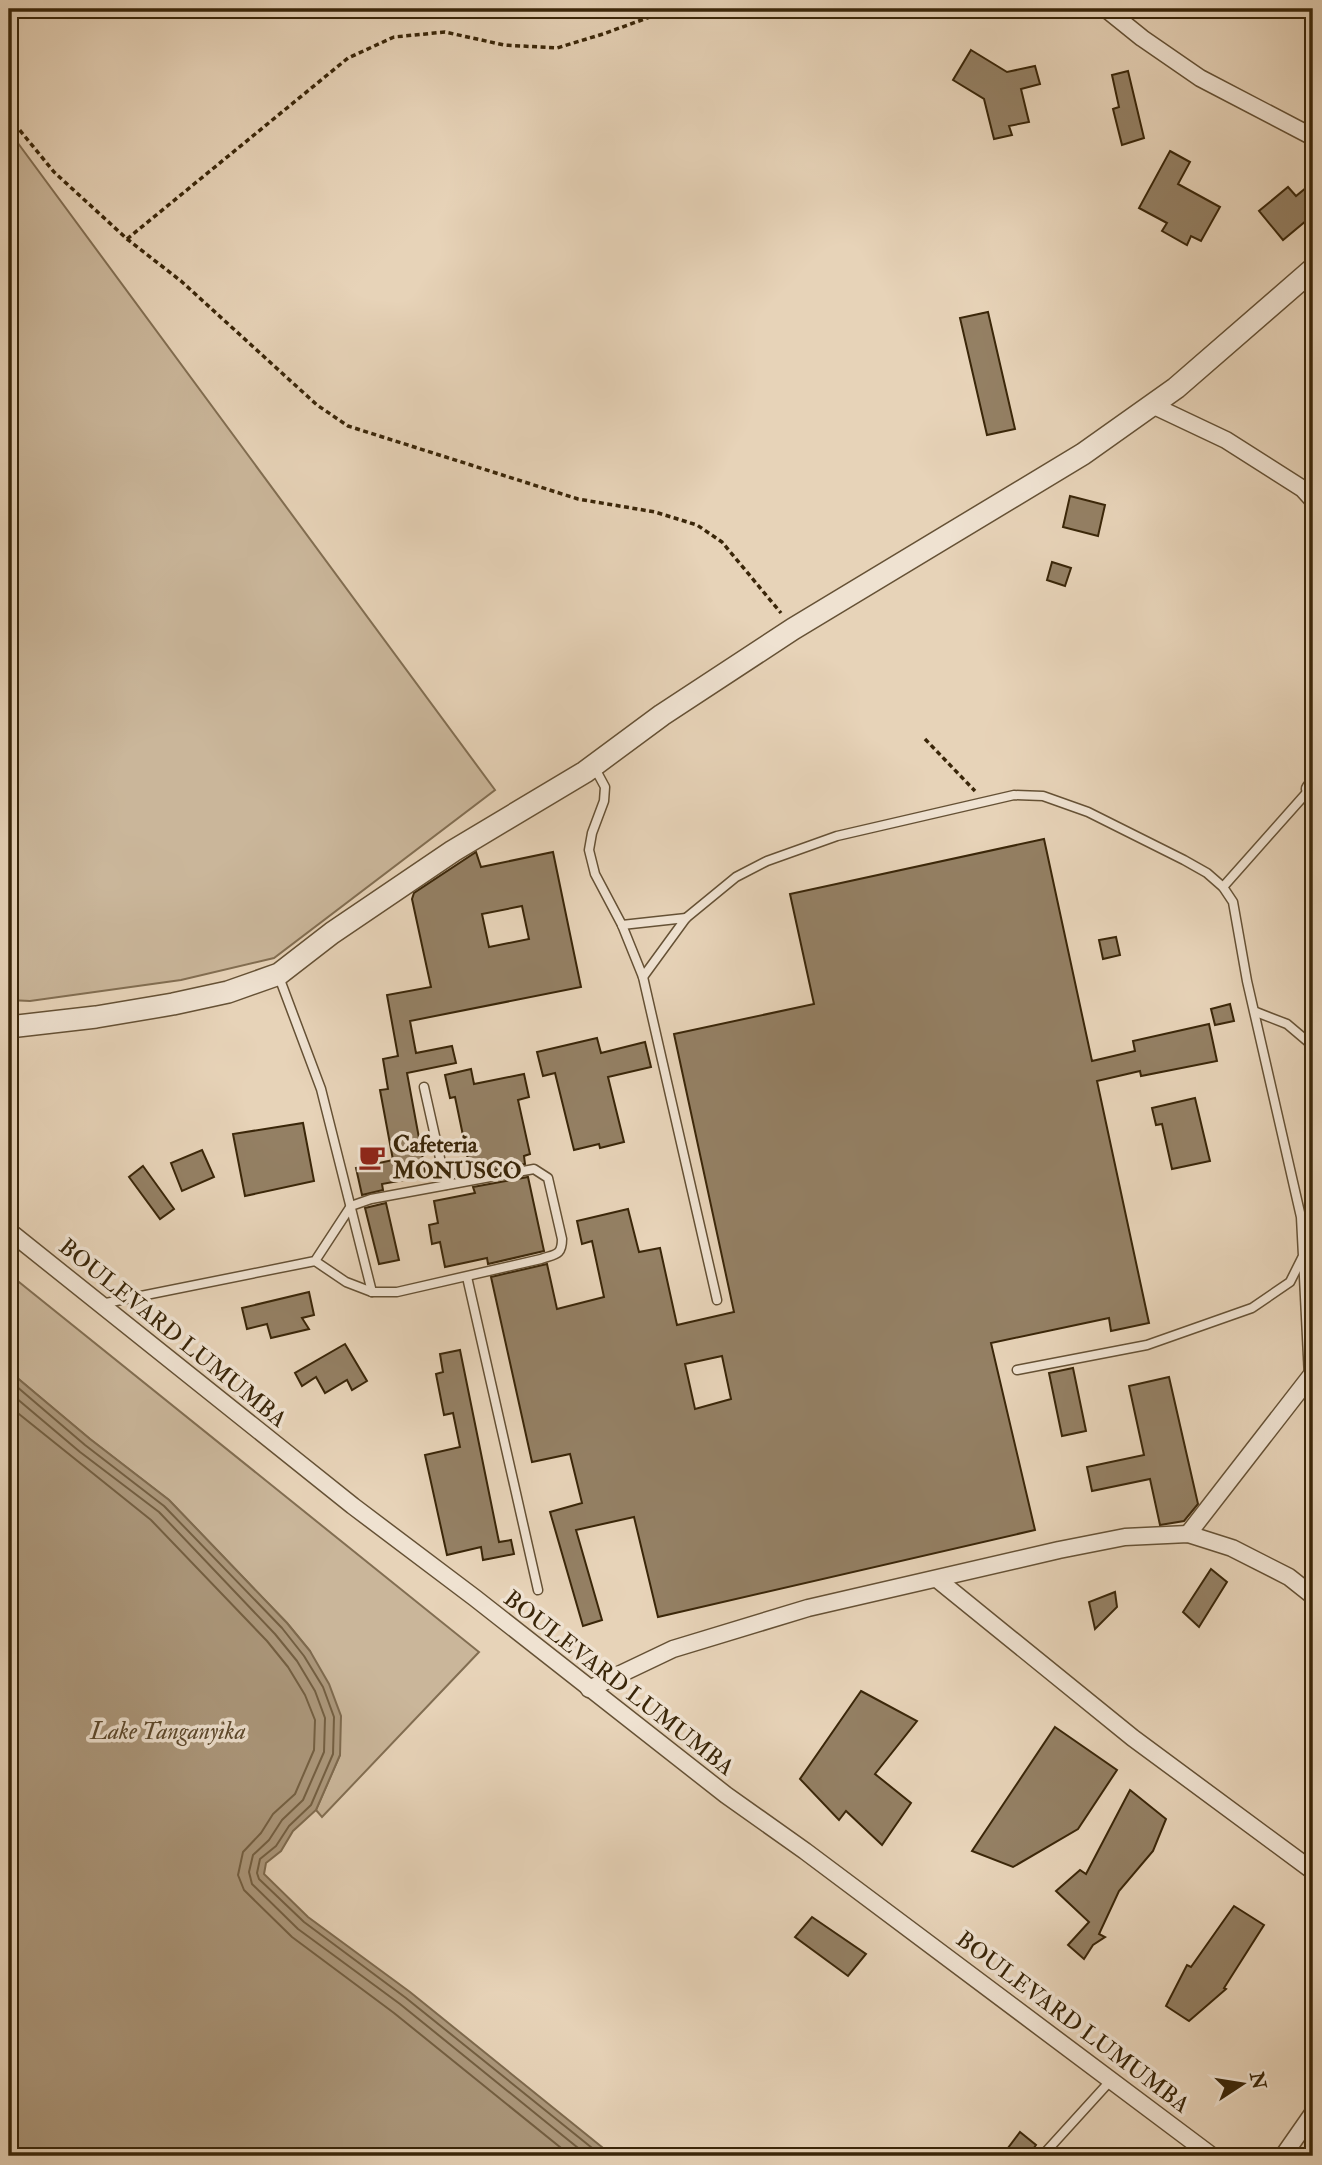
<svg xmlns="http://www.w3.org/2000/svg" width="1322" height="2165" viewBox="0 0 1322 2165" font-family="'IM FELL Double Pica',serif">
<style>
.green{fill:#cab69a;stroke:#826e52;stroke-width:2}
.water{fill:#ac987c;stroke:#7e6a4e;stroke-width:2}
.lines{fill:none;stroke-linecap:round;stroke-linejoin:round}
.shore{stroke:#735f42;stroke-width:2}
.building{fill:#948064;stroke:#3a2609;stroke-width:2;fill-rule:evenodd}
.service-casing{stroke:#655135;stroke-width:11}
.minor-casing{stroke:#655135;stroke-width:19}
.tertiary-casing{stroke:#655135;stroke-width:24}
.path{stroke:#3a2609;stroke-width:3.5;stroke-dasharray:5 3.5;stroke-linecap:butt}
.service{stroke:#efe2d1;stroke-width:8}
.minor{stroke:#efe2d1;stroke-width:16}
.tertiary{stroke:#efe2d1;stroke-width:21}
.labels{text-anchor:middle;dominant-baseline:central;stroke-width:7;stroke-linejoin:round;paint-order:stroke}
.poi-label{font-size:23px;font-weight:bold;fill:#3a2609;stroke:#efe2d1;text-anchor:start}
.street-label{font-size:23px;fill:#3a2609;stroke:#efe2d1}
.water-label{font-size:24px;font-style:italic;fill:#5c482c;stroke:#efe2d1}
</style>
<rect width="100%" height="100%" fill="#e7d3b8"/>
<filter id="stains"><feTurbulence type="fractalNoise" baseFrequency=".00286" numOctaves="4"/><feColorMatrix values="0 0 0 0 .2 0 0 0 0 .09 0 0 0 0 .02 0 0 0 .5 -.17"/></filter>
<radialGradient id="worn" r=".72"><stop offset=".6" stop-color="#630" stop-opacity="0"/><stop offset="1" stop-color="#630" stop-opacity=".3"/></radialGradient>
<!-- green -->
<g class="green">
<path d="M9,131L495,790L274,958L181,980L30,1001L9,1000Z"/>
<path d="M9,1274L479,1652L322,1817L316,1810L340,1755L310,1651L287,1623L169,1500L90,1439L9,1371Z"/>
</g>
<!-- water -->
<path class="water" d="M9,1371L90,1439L169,1500L287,1623L310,1651L329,1684L341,1716L340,1755L316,1810L293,1831L281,1851L266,1863L264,1874L308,1917L410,1992L613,2156H9Z"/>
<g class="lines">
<!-- shore -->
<g class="shore">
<path d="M9,1380L85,1445L164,1506L282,1628L304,1656L323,1687L334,1717L333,1754L311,1805L289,1826L276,1846L260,1859L257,1873L259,1879L304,1922L406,1998L602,2156"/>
<path d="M9,1392L80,1452L159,1512L275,1634L297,1661L315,1691L325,1718L324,1752L303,1800L282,1820L269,1840L253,1855L249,1872L252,1884L298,1929L400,2004L588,2156"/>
<path d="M9,1406L151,1520L267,1641L288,1667L305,1695L315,1720L314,1750L295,1794L273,1814L261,1833L243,1852L238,1875L244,1890L292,1937L394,2013L571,2156"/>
</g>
</g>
<!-- building -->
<g class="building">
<path d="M971,50L1007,72L1035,66L1040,84L1021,89L1029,122L1009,126L1012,135L994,139L984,99L953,80Z"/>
<path d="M1128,71L1144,138L1122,145L1113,109L1119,107L1112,75Z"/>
<path d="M1170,151L1190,162L1178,184L1220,207L1201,241L1191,236L1187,245L1162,231L1167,223L1139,208Z"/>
<path d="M1313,182V215L1283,240L1259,211L1288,187L1296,196Z"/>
<path d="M988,312L1015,429L987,435L960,318Z"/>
<path d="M1070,496L1105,505L1098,536L1063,527Z"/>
<path d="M1052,562L1071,568L1065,586L1047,580Z"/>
<path d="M1044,839L1092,1061L1135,1051L1133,1041L1209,1024L1217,1061L1141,1076L1140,1071L1097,1081L1149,1323L1111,1331L1109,1318L991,1343L1035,1530L658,1617L634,1517L576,1530L602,1620L583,1626L550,1512L582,1503L570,1454L532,1462L491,1277L547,1264L557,1309L604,1297L592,1241L582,1244L577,1221L628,1209L639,1252L660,1248L677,1325L734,1312L674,1034L814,1004L790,894ZM722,1356L731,1399L695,1409L685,1364Z"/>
<path d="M476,852L481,867L553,852L581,987L410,1021L416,1053L452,1046L456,1063L407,1073L426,1176L382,1184L383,1190L362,1195L356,1168L393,1160L380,1090L388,1089L383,1059L398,1056L387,995L431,987L412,899L414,893ZM522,906L529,939L489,947L482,914Z"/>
<path d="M1116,937L1120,955L1103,959L1099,940Z"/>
<path d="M1230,1004L1234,1021L1215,1025L1211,1009Z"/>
<path d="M597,1038L601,1053L645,1042L651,1067L608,1077L624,1142L600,1148L599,1144L574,1150L555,1073L543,1076L537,1052Z"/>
<path d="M471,1069L474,1084L524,1074L529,1097L518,1100L530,1154L524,1156L525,1164L471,1174L455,1097L450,1098L445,1075Z"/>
<path d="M1195,1098L1210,1161L1172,1169L1162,1124L1156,1125L1152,1108Z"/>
<path d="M303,1123L314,1181L245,1196L233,1134Z"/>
<path d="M202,1150L214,1177L182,1191L171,1163Z"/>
<path d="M143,1166L174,1209L160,1219L129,1177Z"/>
<path d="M528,1177L544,1251L488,1264L487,1258L445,1267L440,1242L432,1244L429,1225L438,1223L434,1201L475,1193L473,1187Z"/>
<path d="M386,1203L399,1260L379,1264L365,1208Z"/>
<path d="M309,1292L314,1315L302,1318L309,1329L271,1338L267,1324L247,1329L242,1308Z"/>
<path d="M345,1344L367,1381L352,1390L347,1380L325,1393L316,1377L302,1386L295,1373Z"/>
<path d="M460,1350L499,1542L511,1540L514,1554L483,1560L481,1547L447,1555L425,1455L460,1447L453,1413L444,1415L436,1374L443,1372L440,1354Z"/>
<path d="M1073,1368L1086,1431L1062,1436L1049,1373Z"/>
<path d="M1169,1377L1198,1504L1184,1521L1160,1525L1150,1479L1092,1491L1087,1467L1144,1455L1129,1386Z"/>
<path d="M1211,1569L1227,1582L1199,1627L1183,1612Z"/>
<path d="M1115,1592L1117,1607L1095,1629L1089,1602Z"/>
<path d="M861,1691L917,1721L875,1774L911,1803L882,1845L846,1811L839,1820L800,1779Z"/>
<path d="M1055,1727L1117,1770L1078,1829L1013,1867L972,1851Z"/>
<path d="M1130,1790L1166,1819L1153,1851L1119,1891L1099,1934L1105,1937L1093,1945L1084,1959L1068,1945L1089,1922L1056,1891L1080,1870L1086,1874Z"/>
<path d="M1234,1906L1264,1925L1224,1988L1226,1989L1189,2021L1166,2006L1187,1965L1191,1967Z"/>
<path d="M812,1917L866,1954L848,1976L795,1937Z"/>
<path d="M1020,2132L1036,2145L1028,2156H1002Z"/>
</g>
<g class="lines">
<defs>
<g id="service">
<path d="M592,773L598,774L605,787L604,801L592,833L589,850L595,874L622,925L643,977L717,1300"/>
<path d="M1223,887L1310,789"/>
<path d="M622,925L686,918"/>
<path d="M279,977L321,1089L372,1292"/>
<path d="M643,977L686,918L736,877L767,861L837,836L1014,795L1043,796L1088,812L1184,860L1207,873L1223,887L1233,902L1247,981L1301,1217L1303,1256L1290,1282L1252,1308L1147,1345L1017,1370"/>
<path d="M1256,1012L1287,1024L1313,1046"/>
<path d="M424,1087L446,1185"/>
<path d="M1303,1257L1309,1377"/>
<path d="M467,1277L538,1590"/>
<path d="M101,1304L315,1261L351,1206L371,1199L534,1169L548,1178L562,1239C562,1256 555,1254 541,1259L397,1292H372L346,1282L315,1261"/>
<path d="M1042,2156L1112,2079"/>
</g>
<g id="minor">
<path d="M1106,9L1142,38L1200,78L1313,137"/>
<path d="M1152,405L1226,440L1303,489L1313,500"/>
<path d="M1313,785L1310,789L1313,792"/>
<path d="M9,1231L353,1506L475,1598L726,1795L805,1851L1212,2156"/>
<path d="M1188,1534L1313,1373"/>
<path d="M937,1579L1133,1738L1313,1871"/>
<path d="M589,1689L673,1649L808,1608L1059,1550L1125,1537L1188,1534L1232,1548L1289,1577L1313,1596"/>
<path d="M1283,2156L1313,2113"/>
</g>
<path id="tertiary" d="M9,1027L96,1017L173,1004L228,992L279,974L332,933L453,851L585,772L662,715L793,629L1083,454L1176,388L1313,269"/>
</defs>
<!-- service casing -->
<use href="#service" class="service-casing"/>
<!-- minor casing -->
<use href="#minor" class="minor-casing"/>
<!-- tertiary casing -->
<use href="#tertiary" class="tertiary-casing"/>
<!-- path -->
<g class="path">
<path d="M9,117L54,172L127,239L181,281L317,405L348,426L578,499L655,512L697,525L722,542L781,613"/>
<path d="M127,239L348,58L394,37L445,32L504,45L557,48L603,34L672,9"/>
<path d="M925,739L975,791"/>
</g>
<!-- service -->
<use href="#service" class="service"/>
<!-- minor -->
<use href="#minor" class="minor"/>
<!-- tertiary -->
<use href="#tertiary" class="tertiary"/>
</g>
<!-- icons -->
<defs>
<symbol id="cafe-bare" viewBox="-9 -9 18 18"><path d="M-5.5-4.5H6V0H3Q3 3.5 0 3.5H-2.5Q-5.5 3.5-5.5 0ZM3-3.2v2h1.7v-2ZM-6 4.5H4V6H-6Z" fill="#8f2418" stroke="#efe2d1" stroke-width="2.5" paint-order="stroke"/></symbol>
</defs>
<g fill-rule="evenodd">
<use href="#cafe-bare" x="353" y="1138" width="38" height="38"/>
</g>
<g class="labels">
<!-- poi labels -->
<g class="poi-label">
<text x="393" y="1144">Cafeteria<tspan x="393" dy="26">MONUSCO</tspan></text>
</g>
<!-- street labels -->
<g class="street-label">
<text transform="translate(173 1333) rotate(39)">BOULEVARD LUMUMBA</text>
<text transform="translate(619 1683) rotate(38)">BOULEVARD LUMUMBA</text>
<text transform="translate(1073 2022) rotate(37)">BOULEVARD LUMUMBA</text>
</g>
<!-- water labels -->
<g class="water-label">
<text x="168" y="1731">Lake Tanganyika</text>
</g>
</g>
<!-- margin -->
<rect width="1322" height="2165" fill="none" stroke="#e7d3b8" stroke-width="35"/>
<rect x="10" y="10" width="1301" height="2144" fill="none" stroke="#3a2609" stroke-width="3.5"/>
<rect x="18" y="18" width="1287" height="2130" fill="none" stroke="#3a2609" stroke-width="2"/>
<!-- north arrow -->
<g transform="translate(1242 2084) rotate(78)" stroke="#efe2d1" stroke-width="5" paint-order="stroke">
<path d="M0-5L12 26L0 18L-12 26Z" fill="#3a2609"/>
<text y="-10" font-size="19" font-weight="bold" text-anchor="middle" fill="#3a2609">N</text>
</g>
<rect width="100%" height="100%" filter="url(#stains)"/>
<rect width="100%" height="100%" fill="url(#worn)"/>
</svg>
